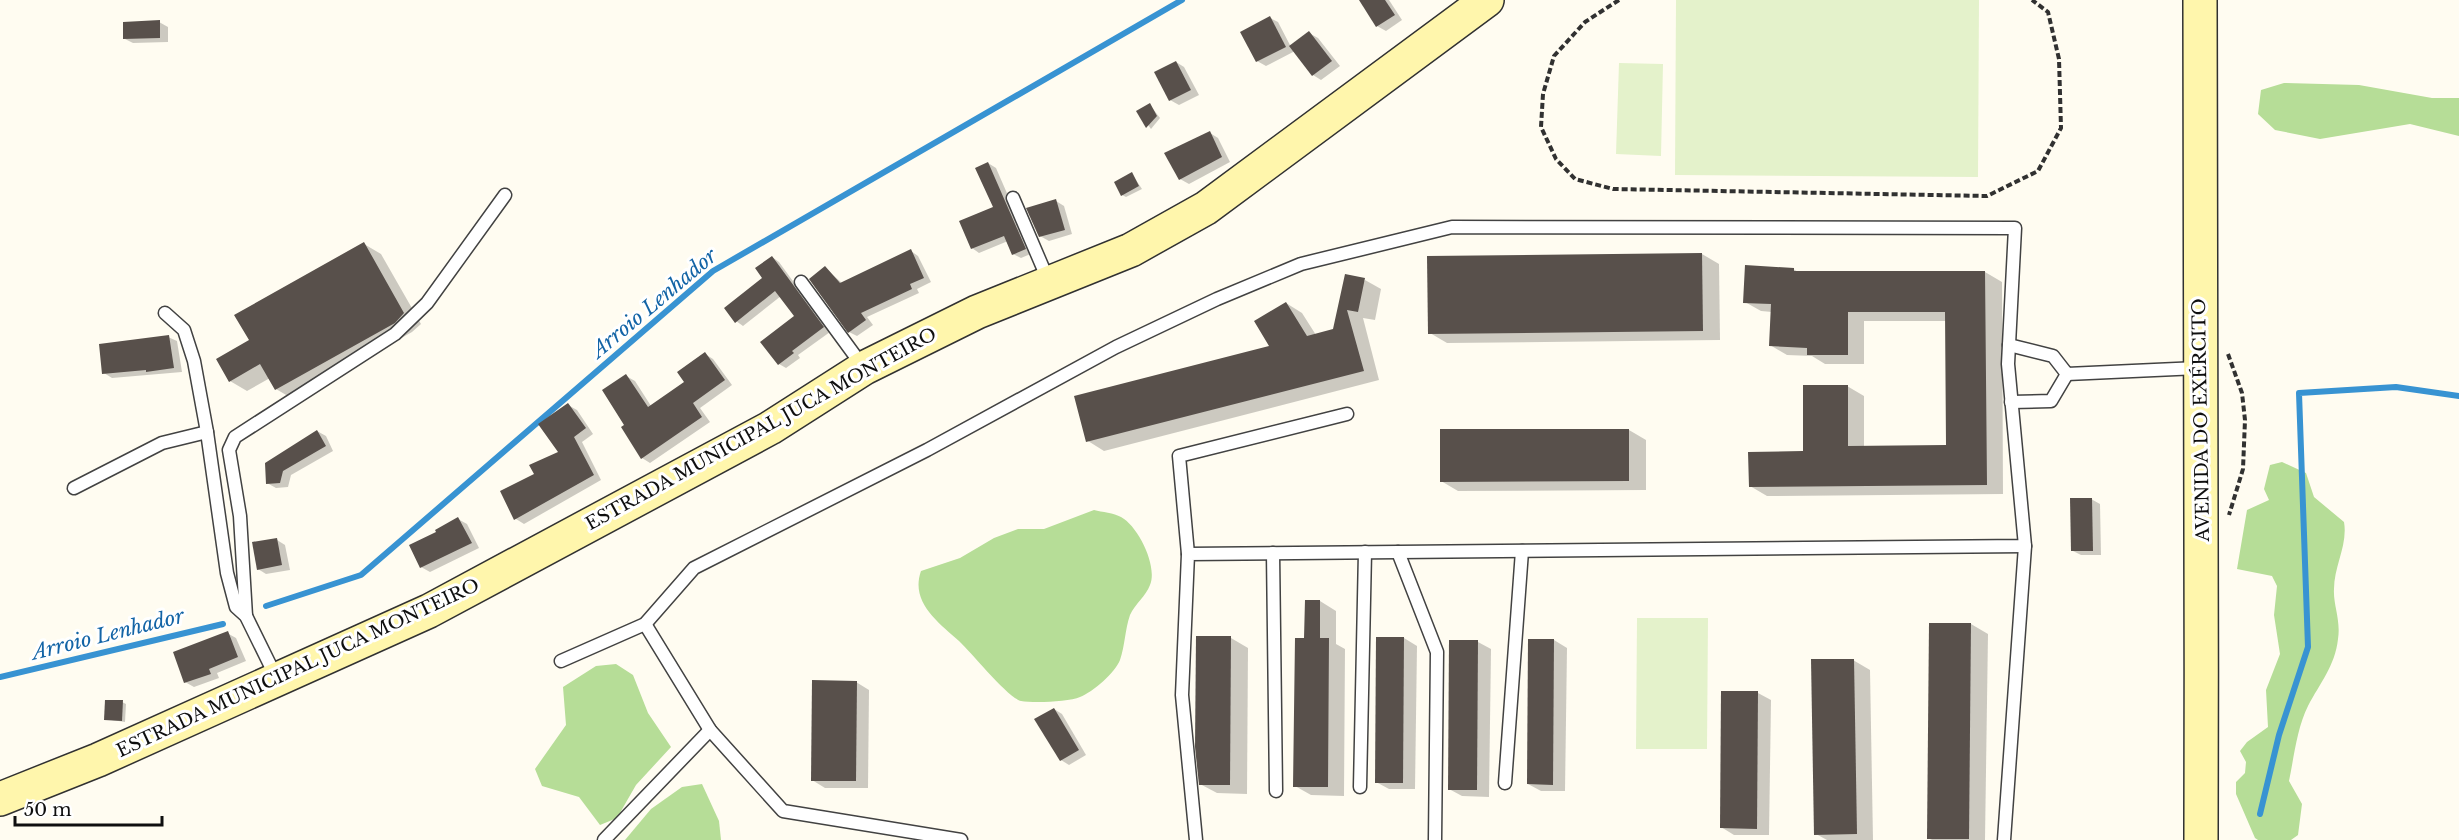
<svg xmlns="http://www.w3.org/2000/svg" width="2459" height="840" viewBox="0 0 2459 840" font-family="'Libre Baskerville',serif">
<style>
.forest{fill:#b6dd97}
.pitch{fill:#e4f2cb}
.shadow{fill:#0003}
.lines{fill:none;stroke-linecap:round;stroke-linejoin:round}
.stream{stroke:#3893d2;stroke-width:6}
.building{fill:#58504b}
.lane-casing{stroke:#424242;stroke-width:15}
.secondary-casing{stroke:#313131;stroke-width:36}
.path{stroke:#313131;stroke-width:4;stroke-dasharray:6 3;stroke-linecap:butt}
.lane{stroke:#fff;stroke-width:12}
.secondary{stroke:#fff6ac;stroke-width:33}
.labels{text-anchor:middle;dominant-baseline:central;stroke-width:6;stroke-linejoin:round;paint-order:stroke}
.street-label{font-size:18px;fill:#0f0f0f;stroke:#fff}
.water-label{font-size:20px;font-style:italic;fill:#1364a6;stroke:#fff}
</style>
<rect width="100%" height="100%" fill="#fffcf1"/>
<!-- forest -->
<g class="forest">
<path d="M2284,83L2359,85L2432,98H2459V136L2410,124L2320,139L2275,130L2258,114L2261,90Z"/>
<path d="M2282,462L2306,473L2314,497L2344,522C2348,545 2334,566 2334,589C2333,605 2341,620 2338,639C2335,666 2320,683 2308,706C2297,728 2294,757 2289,781L2302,804L2298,835L2291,840H2258L2255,838L2236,794V782L2245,773L2246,762L2240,751L2247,742L2268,727L2266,690L2280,654L2274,615L2277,586L2272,576L2237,569L2247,510L2269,500L2264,489L2270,465Z"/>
<path d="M1094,510C1102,512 1114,513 1121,517C1138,526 1158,566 1150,585C1146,596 1135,604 1130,615C1125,629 1125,646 1120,660C1115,673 1093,692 1080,697C1069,702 1033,703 1021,701C1008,698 972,653 959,641C938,622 910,602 921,571L960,558L994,538L1018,529H1044Z"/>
<path d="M616,664L633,675L648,713L671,747L636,785L617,818L600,825L579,797L542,786L535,769L566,725L563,687L596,666Z"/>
<path d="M702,784L719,821L721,840H625L651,809L682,787Z"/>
</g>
<!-- pitch -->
<g class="pitch">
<path d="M1676,0H1979L1978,177L1675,175Z"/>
<path d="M1619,63L1663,64L1661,156L1616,154Z"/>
<path d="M1637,618H1708L1707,749H1636Z"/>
</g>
<!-- shadow -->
<g class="shadow">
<path d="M1360,0H1389L1402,20L1386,31L1377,26Z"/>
<path d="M1270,18L1278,22L1291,47L1309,33L1318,38L1340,66L1321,80L1313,75L1295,51L1266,66L1257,61Z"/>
<path d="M159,22L168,27V42L133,43L125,39Z"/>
<path d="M1176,62L1184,67L1199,95L1179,105L1170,100Z"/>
<path d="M1150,105L1160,118L1151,129L1138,111Z"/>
<path d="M1210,133L1218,138L1230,162L1189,184L1180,179L1166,154Z"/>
<path d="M988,163L996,168L1033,253L1021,258L1013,254L1008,241L979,253L972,248L995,208Z"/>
<path d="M1132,174L1142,189L1126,197L1122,195Z"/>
<path d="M1056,201L1064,206L1072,234L1049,241L1040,236Z"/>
<path d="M364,244L381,254L421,324L412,332L293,399L276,389L270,378L247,391L230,381L251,341Z"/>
<path d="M911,251L918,256L931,282L917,289L919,293L867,317L873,325L857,336L849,332L825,268L842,283Z"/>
<path d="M1702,254L1719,264L1720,340L1447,343L1430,333Z"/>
<path d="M772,257L779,262L830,332L798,355L800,358L786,368L779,364L796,316L781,296L743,326L736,321L764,278Z"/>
<path d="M1793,269L1800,273L1985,272L2002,282L2003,494L1767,496L1750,486L1805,453L1847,386L1864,396V447H1948L1947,321H1864V364H1825L1812,356L1787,355L1770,345L1772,312L1761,311L1745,302Z"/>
<path d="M1365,280L1381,289L1375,320L1363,318L1379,380L1104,451L1088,441L1271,346L1286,303L1302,313L1316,335L1335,330Z"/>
<path d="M168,337L177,341L182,372L112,378L104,373Z"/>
<path d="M705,354L713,359L732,385L700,408L710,422L650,463L642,458L626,426V376L635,381L651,406L686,383Z"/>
<path d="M568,405L577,410L593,434L582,442L601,480L524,524L516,519L502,492L536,475L560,452Z"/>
<path d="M1629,430L1646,440V490L1458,491L1441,481Z"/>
<path d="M317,431L326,436L333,451L291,475L288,487L276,488L267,483Z"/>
<path d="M2091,499L2100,504L2101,555H2081L2073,551Z"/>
<path d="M458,519L467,524L479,548L430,572L421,567L438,533Z"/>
<path d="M277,540L285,545L290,570L266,574L258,569Z"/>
<path d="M1320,601L1336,611V644L1345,649L1344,796L1311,795L1295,786L1306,640Z"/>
<path d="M1971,624L1988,634L1985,840H1932L1928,838Z"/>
<path d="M227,633L236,638L246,661L217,673L219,678L194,687L185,682Z"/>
<path d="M1231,638L1248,648L1247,794L1217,793L1200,784Z"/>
<path d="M1404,638L1417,646L1415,789H1389L1376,782Z"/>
<path d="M1554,640L1567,648L1565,791H1541L1528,784Z"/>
<path d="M1478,642L1491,649L1489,797L1462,796L1449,789Z"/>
<path d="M1853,660L1870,670L1873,840H1827L1816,834Z"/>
<path d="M856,682L869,690L868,788H825L812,780Z"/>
<path d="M1758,693L1771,700L1769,835H1734L1721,827Z"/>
<path d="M122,702L126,704L125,722L105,719Z"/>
<path d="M1054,709L1062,714L1086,755L1069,765L1061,760Z"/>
</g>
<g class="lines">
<!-- stream -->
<g class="stream">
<path d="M266,606L361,575L713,271L1182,0"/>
<path d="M0,677L223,624"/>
<path d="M2260,814L2279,735L2308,647L2299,393L2396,387L2459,396"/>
</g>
</g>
<!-- building -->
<g class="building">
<path d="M1359,0H1385L1395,15L1376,27Z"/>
<path d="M1270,16L1286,47L1256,62L1240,32Z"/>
<path d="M160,20V38L123,39V22Z"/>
<path d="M1309,31L1332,61L1312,76L1289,46Z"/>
<path d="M1176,61L1191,90L1169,101L1154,72Z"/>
<path d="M1150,103L1157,116L1146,128L1136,111Z"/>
<path d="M1210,131L1222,157L1179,180L1164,153Z"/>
<path d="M988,162L1026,249L1012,255L1004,236L971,249L959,221L993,207L975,168Z"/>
<path d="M1132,172L1139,186L1121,196L1114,182Z"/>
<path d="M1056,199L1065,230L1039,237L1026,208Z"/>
<path d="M364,242L404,313L395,323L275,390L260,364L229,382L216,359L249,340L234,315Z"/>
<path d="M911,249L924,278L910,284L912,289L861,313L866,320L848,333L809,279L825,266L840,283Z"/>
<path d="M1702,253L1703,331L1428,334L1427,256Z"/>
<path d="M772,256L824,327L792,351L794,353L778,365L760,342L794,316L775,291L735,323L724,308L762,278L755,268Z"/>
<path d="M1745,265L1794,268V271H1985L1987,485L1749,487L1748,452L1803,451V385H1848V446L1946,445L1945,312H1848V355H1807V348L1769,346L1771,304L1743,303Z"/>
<path d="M1345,274L1365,278L1358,312L1347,310L1364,371L1086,442L1074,396L1269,346L1254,321L1286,302L1307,336L1333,329Z"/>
<path d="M169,335L174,368L146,372V370L102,374L99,344Z"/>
<path d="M705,352L725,380L693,403L702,417L641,459L621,427L624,425L602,390L626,374L648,407L684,382L677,372Z"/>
<path d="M568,403L586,428L574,437L594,475L514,520L500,491L534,474L529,465L558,452L538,424Z"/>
<path d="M1440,429H1629V481L1440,482Z"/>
<path d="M317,430L326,446L283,471L280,483L266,484L265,463Z"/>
<path d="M2070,498H2092L2093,551H2071Z"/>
<path d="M458,517L472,543L420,568L409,545L436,532L435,530Z"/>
<path d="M277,538L282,565L257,570L252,542Z"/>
<path d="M1305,600H1320V638H1329L1328,787H1293L1295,638H1304Z"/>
<path d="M1929,623H1971L1969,839H1927Z"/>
<path d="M228,631L238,657L209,669L211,674L184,683L173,652Z"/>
<path d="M1196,636H1231L1230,785H1199L1195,747Z"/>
<path d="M1376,637H1404L1403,783H1375Z"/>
<path d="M1528,639H1554L1553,785L1527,784Z"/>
<path d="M1449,640H1478L1477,790H1448Z"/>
<path d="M1811,659H1854L1857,834L1814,835Z"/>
<path d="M812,680L857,681L856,781H811Z"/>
<path d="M1721,691H1758L1757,829L1720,828Z"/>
<path d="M105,700H123L122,721L104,720Z"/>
<path d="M1054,708L1079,750L1060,761L1034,719Z"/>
</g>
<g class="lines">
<defs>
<g id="lane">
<path d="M1013,198L1049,282"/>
<path d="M801,282L864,368"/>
<path d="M165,313L184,330L194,361L207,432L227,573L236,607L246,616L277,679"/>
<path d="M2009,345L2053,356L2067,374L2198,368"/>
<path d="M2011,402L2051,401L2067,374"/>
<path d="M74,488L162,443L207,432"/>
<path d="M1398,552L1437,652L1435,840"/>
<path d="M1273,553L1276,791"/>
<path d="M1188,554L1179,456L1347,414"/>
<path d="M246,616L240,516L229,450L235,437L395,334L427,303L505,195"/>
<path d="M645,624L710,730L783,811L961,840"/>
<path d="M561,661L645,624L694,568L927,450L1116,347L1217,299L1301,264L1452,227L2015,228L2008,364L2025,546L1188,554L1182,695L1196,840"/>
<path d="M1505,783L1522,551"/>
<path d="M1360,787L1365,552"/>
<path d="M604,840L710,730"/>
<path d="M2004,840L2025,546"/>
</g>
<g id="secondary">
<path d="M2200,0C2200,280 2202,560 2201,840"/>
<path d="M0,799L98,760L429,611L770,428L864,368L977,312L1131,250L1206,208L1487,0"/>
</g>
</defs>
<!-- lane casing -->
<use href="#lane" class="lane-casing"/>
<!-- secondary casing -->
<use href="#secondary" class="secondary-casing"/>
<!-- path -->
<g class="path">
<path d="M1619,0L1585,22L1554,56L1543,94L1541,127L1556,159L1575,179L1613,189L1987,196L2038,171L2061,128L2059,59L2048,12L2032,0"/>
<path d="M2228,354L2242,393L2245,420L2243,469L2229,515"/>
</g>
<!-- lane -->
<use href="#lane" class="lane"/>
<!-- secondary -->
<use href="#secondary" class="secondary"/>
</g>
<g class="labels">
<!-- street labels -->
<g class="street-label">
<text transform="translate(2201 420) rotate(-91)">AVENIDA DO EXÉRCITO</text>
<text transform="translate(761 429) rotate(-29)">ESTRADA MUNICIPAL JUCA MONTEIRO</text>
<text transform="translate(298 668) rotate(-25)">ESTRADA MUNICIPAL JUCA MONTEIRO</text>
</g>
<!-- water labels -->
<g class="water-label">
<text transform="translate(654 303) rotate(-40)">Arroio Lenhador</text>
<text transform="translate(108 634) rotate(-14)">Arroio Lenhador</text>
</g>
</g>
<!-- scale -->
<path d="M15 816v9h147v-9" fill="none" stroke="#0f0f0f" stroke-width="3"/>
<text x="24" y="816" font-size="18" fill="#0f0f0f" stroke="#ffffff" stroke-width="4.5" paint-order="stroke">50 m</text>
</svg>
